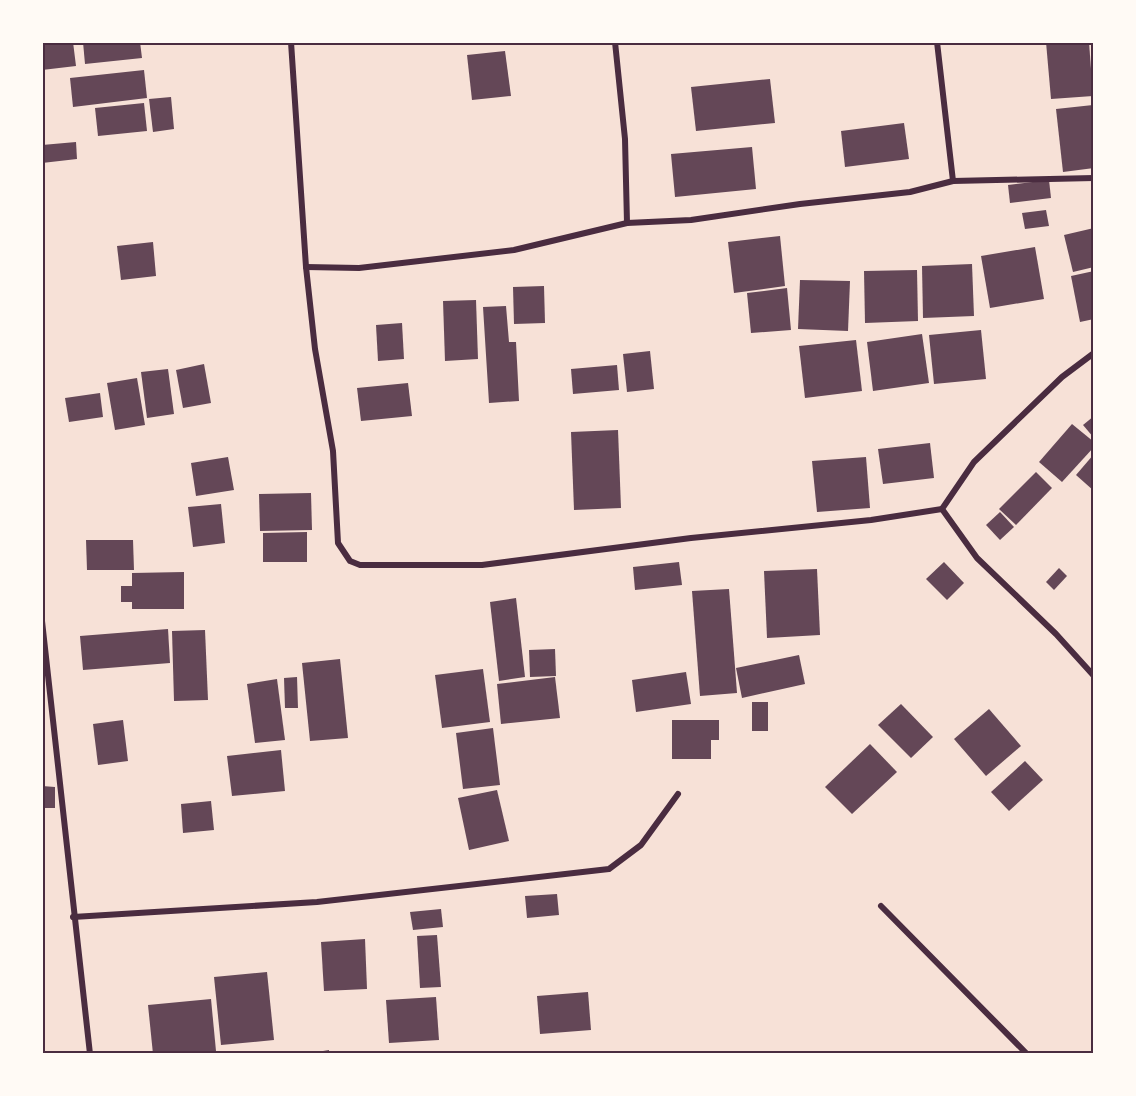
<svg xmlns="http://www.w3.org/2000/svg" width="1136" height="1096" viewBox="0 0 1136 1096" font-family="'Varela Round',sans-serif">
<style>
.building{fill:#644757}
.lines{fill:none;stroke-linecap:round;stroke-linejoin:round}
.minor{stroke:#4a2c40;stroke-width:6}
.neatline{fill:none;stroke:#4a2c40;stroke-width:2}
</style>
<rect width="100%" height="100%" fill="#f7e1d7"/>
<!-- building -->
<g class="building">
<path d="M42,42H73L76,66L42,70Z"/>
<path d="M83,42H140L142,58L85,64Z"/>
<path d="M1046,42H1089L1093,96L1051,99Z"/>
<path d="M505,51L511,96L472,100L467,55Z"/>
<path d="M144,70L147,98L73,107L70,78Z"/>
<path d="M770,79L775,123L696,131L691,87Z"/>
<path d="M171,97L174,129L153,132L149,99Z"/>
<path d="M144,103L147,131L98,136L95,108Z"/>
<path d="M1093,105L1094,168L1063,172L1056,109Z"/>
<path d="M904,123L909,159L845,167L841,131Z"/>
<path d="M76,142L77,159L42,163V145Z"/>
<path d="M752,147L756,189L675,197L671,154Z"/>
<path d="M1049,180L1051,198L1010,203L1008,185Z"/>
<path d="M1046,210L1049,226L1025,229L1022,213Z"/>
<path d="M1094,228V267L1073,272L1064,235Z"/>
<path d="M780,236L785,286L734,293L728,242Z"/>
<path d="M153,242L156,276L121,280L117,246Z"/>
<path d="M1035,247L1044,299L990,308L981,256Z"/>
<path d="M972,264L974,316L923,318L922,266Z"/>
<path d="M917,270L918,321L865,323L864,271Z"/>
<path d="M1094,271V319L1080,322L1071,276Z"/>
<path d="M800,280L850,281L848,331L798,329Z"/>
<path d="M544,286L545,323L514,324L513,287Z"/>
<path d="M787,288L791,330L751,333L747,293Z"/>
<path d="M476,300L478,359L445,361L443,301Z"/>
<path d="M506,306L509,342H516L519,401L489,403L483,307Z"/>
<path d="M402,323L404,359L378,361L376,325Z"/>
<path d="M981,330L986,379L934,384L929,335Z"/>
<path d="M922,334L929,383L873,391L867,342Z"/>
<path d="M856,340L862,391L805,398L799,346Z"/>
<path d="M650,351L654,389L627,392L623,354Z"/>
<path d="M204,364L211,403L183,408L176,370Z"/>
<path d="M617,365L619,390L573,394L571,369Z"/>
<path d="M168,369L174,414L147,418L141,372Z"/>
<path d="M137,378L145,425L115,430L107,383Z"/>
<path d="M408,383L412,416L361,421L357,388Z"/>
<path d="M100,393L103,417L69,422L65,398Z"/>
<path d="M1094,416V438L1083,425Z"/>
<path d="M1072,424L1094,442V447L1062,482L1039,462Z"/>
<path d="M618,430L621,508L574,510L571,432Z"/>
<path d="M930,443L934,478L883,484L878,449Z"/>
<path d="M1094,454V491L1076,475Z"/>
<path d="M228,457L234,490L196,496L191,463Z"/>
<path d="M866,457L870,508L817,512L812,461Z"/>
<path d="M1036,472L1052,488L1016,525L999,509Z"/>
<path d="M311,493L312,530L260,531L259,494Z"/>
<path d="M221,504L225,543L193,547L188,507Z"/>
<path d="M1000,512L1014,527L1000,540L986,525Z"/>
<path d="M307,532V562H263V533Z"/>
<path d="M86,540H133L134,570H87Z"/>
<path d="M679,562L682,585L635,590L633,567Z"/>
<path d="M944,562L964,583L947,600L926,579Z"/>
<path d="M1059,568L1067,576L1054,590L1046,582Z"/>
<path d="M817,569L820,635L767,638L764,571Z"/>
<path d="M184,572V609H132V602H121V586H132V573Z"/>
<path d="M729,589L737,693L700,696L692,591Z"/>
<path d="M516,598L525,677L499,681L490,602Z"/>
<path d="M168,629L170,663L83,670L80,636Z"/>
<path d="M205,630L208,700L174,701L172,631Z"/>
<path d="M555,649L556,676L530,677L529,650Z"/>
<path d="M799,655L805,684L742,698L736,668Z"/>
<path d="M340,659L348,738L310,741L302,663Z"/>
<path d="M483,669L490,722L442,728L435,675Z"/>
<path d="M686,672L691,704L636,712L632,680Z"/>
<path d="M297,677L298,708H285L284,678Z"/>
<path d="M555,677L560,718L501,724L497,684Z"/>
<path d="M277,679L285,740L255,743L247,684Z"/>
<rect x="752" y="702" width="16" height="29"/>
<path d="M901,704L933,737L911,758L878,725Z"/>
<path d="M989,709L1021,746L986,776L954,739Z"/>
<path d="M123,720L128,761L98,765L93,724Z"/>
<path d="M672,720H719V740H711V759H672Z"/>
<path d="M493,728L500,785L463,789L456,733Z"/>
<path d="M870,744L897,772L852,814L825,787Z"/>
<path d="M281,750L285,791L232,796L227,756Z"/>
<path d="M1025,761L1043,780L1009,811L991,792Z"/>
<path d="M42,786L55,787V808H42Z"/>
<path d="M497,790L509,841L469,850L458,798Z"/>
<path d="M211,801L214,830L183,833L181,804Z"/>
<path d="M557,894L559,915L527,918L525,896Z"/>
<path d="M441,909L443,927L413,930L410,912Z"/>
<path d="M437,935L441,987L420,988L417,936Z"/>
<path d="M365,939L367,989L324,991L321,942Z"/>
<path d="M267,972L274,1040L221,1045L214,977Z"/>
<path d="M588,992L591,1030L540,1034L537,996Z"/>
<path d="M436,997L439,1040L389,1043L386,1000Z"/>
<path d="M211,999L216,1051L187,1054H153L148,1005Z"/>
<path d="M329,1050V1054H311V1053Z"/>
</g>
<g class="lines">
<!-- minor -->
<g class="minor">
<path d="M291,42L306,267L315,349L333,451L338,543L350,561L360,565H482L691,538L871,520L942,509"/>
<path d="M615,42L625,139L627,223"/>
<path d="M937,42L953,181"/>
<path d="M306,267L359,268L514,250L627,223L691,220L800,204L910,192L953,181L1094,178"/>
<path d="M1094,353L1062,377L974,462L942,509L977,558L1056,634L1094,676"/>
<path d="M42,621L90,1054"/>
<path d="M881,906L1027,1054"/>
<path d="M73,917L317,902L609,869L641,845L678,794"/>
</g>
</g>
<!-- border -->
<rect width="1136" height="1096" fill="none" stroke="#fffaf5" stroke-width="87"/>
<rect x="44" y="44" width="1048" height="1008" class="neatline"/>
</svg>
